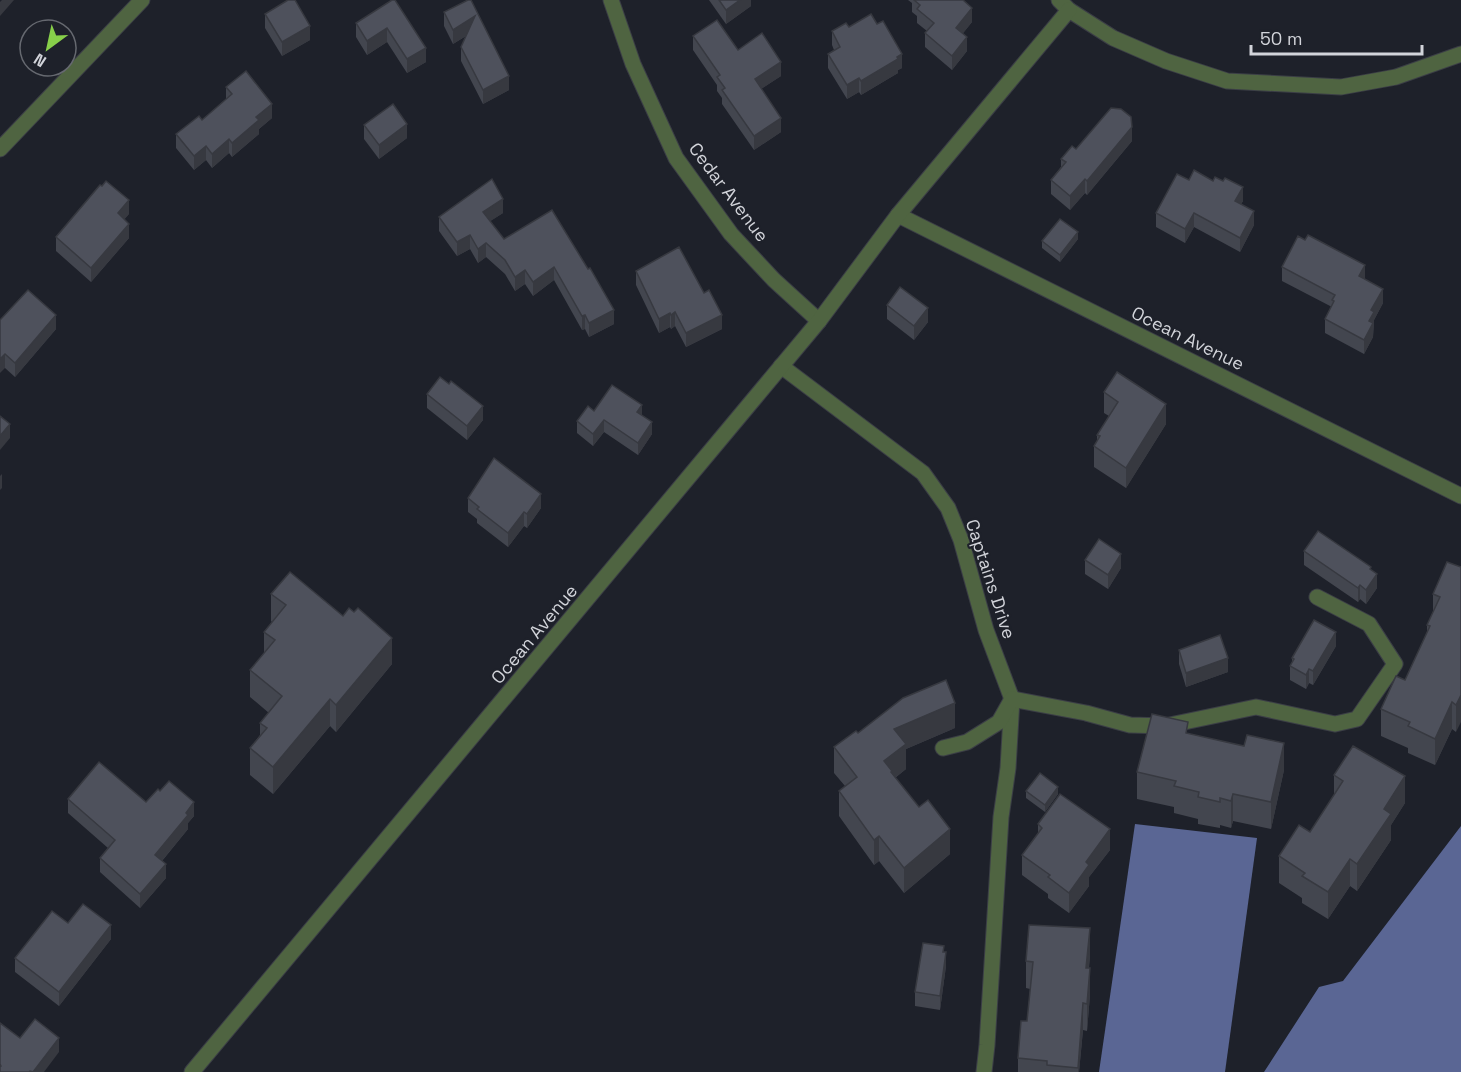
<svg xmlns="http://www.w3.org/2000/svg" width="1461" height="1072" viewBox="0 0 1461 1072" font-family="'Space Grotesk',sans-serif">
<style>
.water{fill:#5a6694}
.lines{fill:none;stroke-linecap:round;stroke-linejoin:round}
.street-casing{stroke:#3b3e46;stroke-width:17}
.street{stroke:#4f6441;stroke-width:15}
.wall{fill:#43464f}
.shaded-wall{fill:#373940}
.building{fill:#4e515c;stroke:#373940;stroke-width:1.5}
.labels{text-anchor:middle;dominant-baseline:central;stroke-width:4.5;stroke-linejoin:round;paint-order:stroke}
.street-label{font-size:18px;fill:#d2d4da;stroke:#1e212a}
</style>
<rect width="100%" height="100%" fill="#1e212a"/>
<!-- water -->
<g class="water">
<path d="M1135,824L1257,838L1225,1072H1099Z"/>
<path d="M1461,826V1072H1264L1319,987L1343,981Z"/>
</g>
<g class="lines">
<defs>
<g id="street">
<path d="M611,0L633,64L676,158L731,234L774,280L819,321"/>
<path d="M1059,0L1069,10L1113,38L1166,61L1227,81L1341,87L1396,77L1461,54"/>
<path d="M0,149L142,0"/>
<path d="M898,215L1461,496"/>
<path d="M781,366L923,473L948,508L961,540L986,630L1012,699L1008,768L1001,817L987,1045L984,1072"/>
<path d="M943,748L967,742L999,722L1012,699L1086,713L1130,725L1165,726L1256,707L1335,724L1357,719L1395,664L1369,624L1317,597"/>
<path d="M192,1072L819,321L898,215L1069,10"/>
</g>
</defs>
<!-- street casing -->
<use href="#street" class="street-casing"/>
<!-- street -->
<use href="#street" class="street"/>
</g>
<!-- wall -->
<g class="wall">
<path d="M392,0L426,62L407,73L387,42L367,55L356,37V23Z"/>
<path d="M468,0L509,90L483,104L461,61V47L466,36L453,44L444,26V12Z"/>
<path d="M709,0H751V6L726,24Z"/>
<path d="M908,0H963L972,22L963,33L967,51L952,70L925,47V33L927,31L917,23V16L912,12V3Z"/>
<path d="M265,14L310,40L282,56L265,28Z"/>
<path d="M849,27L902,68L898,70V73L861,95L859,92L847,99L828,68V54L834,50L832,45V31Z"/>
<path d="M693,36L738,50L781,76L761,89L781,132L754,150L722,104V98L717,91V85L693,50Z"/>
<path d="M226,87L272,118L259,129V134L232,157L229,153L212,168L206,160L194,170L176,148V134L202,120L226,99Z"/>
<path d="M364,125L407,138L379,159L364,139Z"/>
<path d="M1132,141L1087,195L1085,193L1070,210L1051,194V180L1061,167V159L1076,149Z"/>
<path d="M1189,180L1243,201L1241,204L1254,225L1240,252L1194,227L1185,243L1156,227V213Z"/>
<path d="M552,210L614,324L589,337L585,329L582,330L554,280L533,296L525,284L515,291L505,274L486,257L478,263L470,249L457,256L439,231V217L503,213L490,221L504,239Z"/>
<path d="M129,214L124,219L129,238L91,282L56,251V237Z"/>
<path d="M1078,239L1060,262L1042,248V241Z"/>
<path d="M1305,240L1365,280L1383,303L1374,320L1373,337L1364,354L1325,333V319L1332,307L1282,281V267Z"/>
<path d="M636,271L722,329L686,347L675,326L671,329L670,327L659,333L636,285Z"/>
<path d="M887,305L928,322L914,340L887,319Z"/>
<path d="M0,320L56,329L15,377L5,368Z"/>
<path d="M1104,392L1166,424L1126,488L1094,467V446L1097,441V435L1109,416L1104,413Z"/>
<path d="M427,394L483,420L467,440L427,408Z"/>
<path d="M594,411L642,415L652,434L638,455L604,432L593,446L577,433V421Z"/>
<path d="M468,498L541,508L527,528L524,526L508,547L477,523V519L468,512Z"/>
<path d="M1304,551L1371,570L1377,588L1366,604L1360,599L1358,602L1304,565Z"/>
<path d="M1085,560L1121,568L1108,589L1085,574Z"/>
<path d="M1461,567L1456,732L1452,729L1435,765L1408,753V748L1381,736V709L1405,680L1427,632V625L1433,614V594Z"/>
<path d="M271,594L392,664L336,732L330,726L273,794L250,775V748L260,735V723L269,713L250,697V670L264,653V632L272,622L271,621Z"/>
<path d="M1336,646L1313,685L1309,683L1306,689L1290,680V666L1292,664V658Z"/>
<path d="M1179,650L1228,672L1186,687L1179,664Z"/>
<path d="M955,728L906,749V769L895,778L950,854L904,893L879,861L874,865L839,816V791L845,786L834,773V747Z"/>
<path d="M1188,733L1284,770L1271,829L1233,821L1231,828L1220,825V828L1198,824V819L1174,813V807L1137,799V772Z"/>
<path d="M1334,775L1405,803L1391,825V840L1357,891L1350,886L1328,919L1302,903V898L1279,883V856L1310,832L1334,795Z"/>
<path d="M1026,791L1058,794L1045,812L1026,798Z"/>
<path d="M68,799L146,802L194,816L188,823V829L162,861L166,878L140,908L100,872V858L108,848L68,813Z"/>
<path d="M1038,824L1110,850L1089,877V886L1069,913L1048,898V894L1022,875V855L1038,834Z"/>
<path d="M68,923L111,939L59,1006L15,972V958Z"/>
<path d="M944,952L946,966L940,1010L915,1006V992Z"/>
<path d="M1090,955L1089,968L1090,995L1087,1031L1083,1030L1079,1072H1018V1058L1027,1021L1030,989L1026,988V961Z"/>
</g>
<!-- shaded-wall -->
<g class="shaded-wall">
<path d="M2,0H14L0,16V2Z"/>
<path d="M740,0H751V6L726,24V10Z"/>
<path d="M972,8V22L956,42V28Z"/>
<path d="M475,16V30L453,44V30Z"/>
<path d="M310,26V40L282,56V42Z"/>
<path d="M387,28V42L367,55V41Z"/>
<path d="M967,37V51L952,70V56Z"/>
<path d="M426,48V62L407,73V59Z"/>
<path d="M902,54V68L898,70V73L861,95V81Z"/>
<path d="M781,62V76L755,93V79Z"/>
<path d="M509,76V90L483,104V90Z"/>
<path d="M859,78V92L847,99V85Z"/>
<path d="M272,104V118L259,129V134L232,157V143L256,117Z"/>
<path d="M781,118V132L754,150V136Z"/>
<path d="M407,124V138L379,159V145Z"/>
<path d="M1132,127V141L1087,195V181Z"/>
<path d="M229,139V153L212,168V154Z"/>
<path d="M206,146V160L194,170V156Z"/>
<path d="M1085,179V193L1070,210V196Z"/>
<path d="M1243,187V201L1235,215V201Z"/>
<path d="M503,199V213L483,226V212Z"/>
<path d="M129,200V214L118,227V213Z"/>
<path d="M1254,211V225L1240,252V238Z"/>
<path d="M1194,213V227L1185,243V229Z"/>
<path d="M129,224V238L91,282V268Z"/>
<path d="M1078,232V239L1060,262V255Z"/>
<path d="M470,235V249L457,256V242Z"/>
<path d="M486,243V257L478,263V249Z"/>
<path d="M1365,265V279L1359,276Z"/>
<path d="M554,267V280L533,296V282Z"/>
<path d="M525,270V284L515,291V277Z"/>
<path d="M1383,289V303L1374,320L1373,337L1364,354V340L1371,310Z"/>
<path d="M928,308V322L914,340V326Z"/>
<path d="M614,310V324L589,337V323Z"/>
<path d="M675,312V326L671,329V315Z"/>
<path d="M670,313V327L659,333V319Z"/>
<path d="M56,315V329L15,377V363Z"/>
<path d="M585,315V329L582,330V316Z"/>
<path d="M722,315V329L686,347V333Z"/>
<path d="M5,354V368L0,373V359Z"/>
<path d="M1166,404V424L1126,488V468Z"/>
<path d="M642,405V417L637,412Z"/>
<path d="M483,406V420L467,440V426Z"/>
<path d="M604,420V432L593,446V434Z"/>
<path d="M652,422V434L638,455V443Z"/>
<path d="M10,424V438L0,450V436Z"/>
<path d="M2,474V488L0,490V476Z"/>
<path d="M541,494V508L527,528V514Z"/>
<path d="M524,512V526L508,547V533Z"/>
<path d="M1121,554V568L1108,589V575Z"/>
<path d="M1377,574V588L1366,604V590Z"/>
<path d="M1360,585V599L1358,602V588Z"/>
<path d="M1336,632V646L1313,685V671Z"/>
<path d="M392,638V664L336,732V705Z"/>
<path d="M1228,658V672L1186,687V673Z"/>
<path d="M1309,669V683L1306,689V675Z"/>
<path d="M1461,695V722L1456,732V705Z"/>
<path d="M330,699V726L273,794V767Z"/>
<path d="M1452,702V729L1435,765V739Z"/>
<path d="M955,703V728L906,749V769L892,780L884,761L894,729Z"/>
<path d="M1284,743V770L1271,829V802Z"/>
<path d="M1405,776V803L1391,825V840L1357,891V864L1384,809Z"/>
<path d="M1058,787V794L1045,812V805Z"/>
<path d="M1233,794V821L1231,828V801Z"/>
<path d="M194,802V816L188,823V829L155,869V855L186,813Z"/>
<path d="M950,829V854L904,893V868Z"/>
<path d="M1110,829V850L1089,877V886L1069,913V893L1086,862Z"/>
<path d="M879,836V861L874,865V840Z"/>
<path d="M1350,859V886L1328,919V892Z"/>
<path d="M166,864V878L140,908V894Z"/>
<path d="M111,925V939L59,1006V992Z"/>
<path d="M1090,928V955L1086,994V968Z"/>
<path d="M946,952V966L940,1010V996Z"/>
<path d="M1090,968V995L1087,1031V1004Z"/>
<path d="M1083,1003V1030L1079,1072H1078Z"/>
<path d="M59,1038V1052L44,1072H33Z"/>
</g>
<!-- building -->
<g class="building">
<path d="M288,0H295L310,26L282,42L265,14Z"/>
<path d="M392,0H395L426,48L407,59L387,28L367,41L356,23Z"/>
<path d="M468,0H471L509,76L483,90L461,47L475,16L453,30L444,12Z"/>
<path d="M719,0H740L726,10Z"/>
<path d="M914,0H963L972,8L956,28L967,37L952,56L925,33L934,23L917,9L920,5Z"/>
<path d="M871,14L877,24L883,21L902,54L897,57L898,59L861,81L859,78L847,85L828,54L840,47L832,31L846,23L849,27Z"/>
<path d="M717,20L738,50L762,33L781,62L755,79L781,118L754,136L722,90L725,88L717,77L720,75L693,36Z"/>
<path d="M246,71L272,104L256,117L259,120L232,143L229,139L212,154L206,146L194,156L176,134L199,116L202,120L232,94L226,87Z"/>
<path d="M393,104L407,124L379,145L364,125Z"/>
<path d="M1111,108L1121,109L1131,117L1132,127L1087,181L1085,179L1070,196L1051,180L1066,162L1061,159L1072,146L1076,149Z"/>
<path d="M1194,170L1213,181L1215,177L1223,181L1225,178L1243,187L1235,201L1254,211L1240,238L1194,213L1185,229L1156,213L1177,174L1189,180Z"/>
<path d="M492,179L503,199L483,212L504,239L552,210L588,269L590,268L614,310L589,323L585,315L582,316L554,267L533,282L525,270L515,277L505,260L486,243L478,249L470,235L457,242L439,217Z"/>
<path d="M106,181L129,200L118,213L129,224L91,268L56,237L100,185L102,186Z"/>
<path d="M1060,219L1078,232L1060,255L1042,241Z"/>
<path d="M1308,235L1365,265L1359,276L1383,289L1371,310L1374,312L1369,321L1373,323L1364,340L1325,319L1334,301L1332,300L1335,295L1282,267L1298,236L1305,240Z"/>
<path d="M679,247L704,293L709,290L722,315L686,333L675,312L671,315L670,313L659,319L636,271Z"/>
<path d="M900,287L928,308L914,326L887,305Z"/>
<path d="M28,290L56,315L15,363L5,354L0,359V320Z"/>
<path d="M1117,372L1166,404L1126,468L1094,446L1100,436L1097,435L1118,402L1104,392Z"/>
<path d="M440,377L449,384L451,381L483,406L467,426L427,394Z"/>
<path d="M612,385L642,405L637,412L652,422L638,443L604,420L593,434L577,421L588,406L594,411Z"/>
<path d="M0,416L10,424L0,436Z"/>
<path d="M494,458L541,494L527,514L524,512L508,533L477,509L479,507L468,498Z"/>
<path d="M1318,531L1371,567L1370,569L1377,574L1366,590L1360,585L1358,588L1304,551Z"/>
<path d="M1099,539L1121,554L1108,575L1085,560Z"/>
<path d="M1447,562L1461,567V695L1456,705L1452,702L1435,739L1408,726L1410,722L1381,709L1396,676L1405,680L1430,626L1427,625L1440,597L1433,594Z"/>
<path d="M290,572L343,616L349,608L354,612L358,608L392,638L336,705L330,699L273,767L250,748L267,728L260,723L282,696L250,670L275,640L264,632L286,605L271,594Z"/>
<path d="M1314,620L1336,632L1313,671L1309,669L1306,675L1290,666L1294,659L1292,658Z"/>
<path d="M1220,635L1228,658L1186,673L1179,650Z"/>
<path d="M946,680L955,703L894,729L906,744L884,761L892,771L891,772L919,807L928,800L950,829L904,868L879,836L874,840L839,791L857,777L834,747L856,731L858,733L903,698Z"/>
<path d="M1152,714L1188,722L1186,733L1244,746L1247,735L1284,743L1271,802L1233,794L1231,801L1220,798V802L1198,797L1199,792L1174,786L1176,781L1137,772Z"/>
<path d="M1353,746L1405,776L1384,809L1391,814L1357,864L1350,859L1328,892L1302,876L1305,873L1279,856L1299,825L1310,832L1343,781L1334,775Z"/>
<path d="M99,762L146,802L158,789L160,791L169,781L194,802L186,813L188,815L155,855L166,864L140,894L100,858L115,840L68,799Z"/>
<path d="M1040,773L1058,787L1045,805L1026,791Z"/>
<path d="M1060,794L1110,829L1086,862L1089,865L1069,893L1048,877L1050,875L1022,855L1042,828L1038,824Z"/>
<path d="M83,904L111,925L59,992L15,958L52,911L68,923Z"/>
<path d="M1029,925L1090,928L1086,968H1090L1087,1004L1083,1003L1078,1068L1047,1065V1061L1018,1058L1021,1021H1027L1033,962L1026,961Z"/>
<path d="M923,943L944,946L943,952H946L940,996L915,992Z"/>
<path d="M35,1019L59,1038L33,1072L30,1071L29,1072H0V1067L1,1066L0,1064V1023L20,1038Z"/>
</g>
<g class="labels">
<!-- street labels -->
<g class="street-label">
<text transform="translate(729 192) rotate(53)">Cedar Avenue</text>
<text transform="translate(1188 338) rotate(26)">Ocean Avenue</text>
<text transform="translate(991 579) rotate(72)">Captains Drive</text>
<text transform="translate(534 634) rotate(-50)">Ocean Avenue</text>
</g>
</g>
<!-- north arrow -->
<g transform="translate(48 48) rotate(213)"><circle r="28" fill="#1e212a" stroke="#666970" stroke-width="1.5"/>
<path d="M0-4.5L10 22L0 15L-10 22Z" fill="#87cf4a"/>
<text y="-9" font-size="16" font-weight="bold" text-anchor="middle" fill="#d2d4da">N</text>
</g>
<!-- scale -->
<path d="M1251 45v9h171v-9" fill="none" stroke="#d2d4da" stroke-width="3"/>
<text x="1260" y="45" font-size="18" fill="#d2d4da" stroke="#1e212a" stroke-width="4.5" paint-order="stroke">50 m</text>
</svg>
